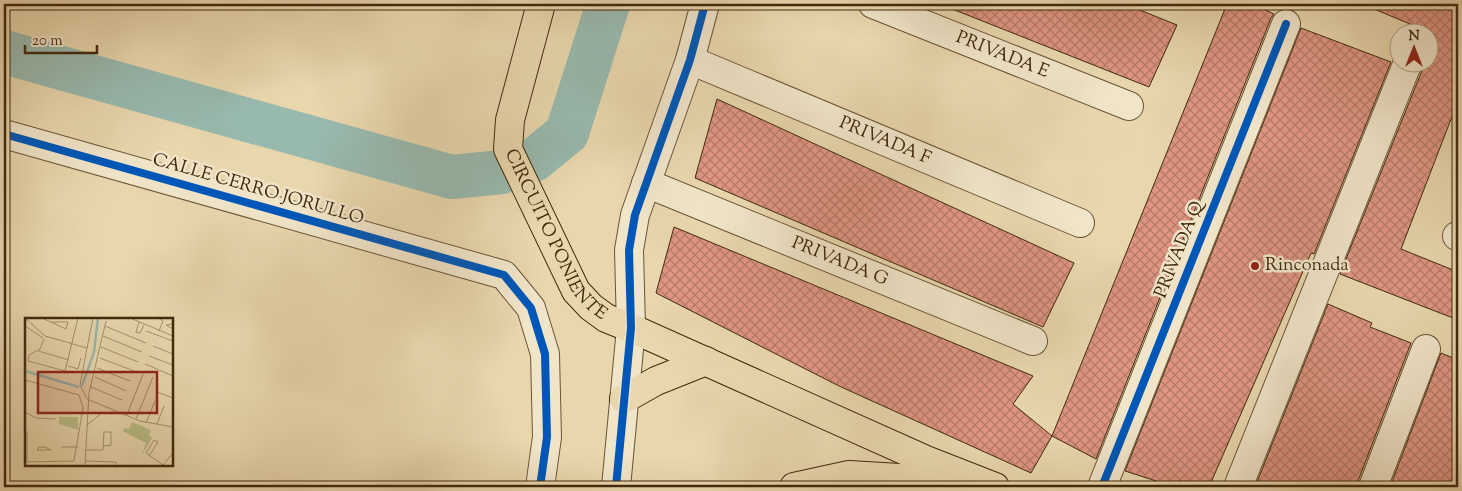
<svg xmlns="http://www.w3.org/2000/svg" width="1462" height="491" viewBox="0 0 1462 491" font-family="'Sorts Mill Goudy',serif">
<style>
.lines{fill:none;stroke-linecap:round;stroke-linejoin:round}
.river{stroke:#98b9ae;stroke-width:44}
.building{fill:url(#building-cross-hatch);stroke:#412a0d}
.minor-casing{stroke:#6b5535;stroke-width:30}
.major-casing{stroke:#412a0d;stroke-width:30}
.minor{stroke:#f0e4c9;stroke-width:28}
.major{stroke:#e8d6ac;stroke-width:28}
.cycleway-casing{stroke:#f0e4c9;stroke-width:11}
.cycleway{stroke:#0057b8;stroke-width:8}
.poi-dot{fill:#8f2418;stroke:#f0e4c9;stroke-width:2}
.labels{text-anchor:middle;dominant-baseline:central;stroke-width:5;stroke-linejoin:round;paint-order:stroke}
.street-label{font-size:18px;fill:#412a0d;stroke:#f0e4c9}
.poi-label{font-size:18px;fill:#412a0d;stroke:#f0e4c9;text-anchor:start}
.inset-river{fill:none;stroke:#98b9ae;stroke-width:2.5}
.inset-road{fill:none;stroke:#a5916c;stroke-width:1}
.view{fill:#8f2418;fill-opacity:0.15;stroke:#8f2418;stroke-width:2.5}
.inset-edge{fill:none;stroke:#412a0d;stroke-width:2.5}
</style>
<defs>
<pattern id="building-cross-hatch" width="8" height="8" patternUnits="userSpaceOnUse" patternTransform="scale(1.25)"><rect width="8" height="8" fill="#df9582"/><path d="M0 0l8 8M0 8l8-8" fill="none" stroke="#b67a69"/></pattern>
</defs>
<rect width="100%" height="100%" fill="#e8d6ac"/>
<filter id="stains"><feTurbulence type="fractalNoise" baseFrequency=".004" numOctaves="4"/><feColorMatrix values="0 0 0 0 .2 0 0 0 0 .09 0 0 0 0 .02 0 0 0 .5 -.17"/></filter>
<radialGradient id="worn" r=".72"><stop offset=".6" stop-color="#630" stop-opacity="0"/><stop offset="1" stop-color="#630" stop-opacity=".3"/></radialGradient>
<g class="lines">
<!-- river -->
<g class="river">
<path d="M4,52L452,177L502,172"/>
<path d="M534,160L567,133L608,4"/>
</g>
</g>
<!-- building -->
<g class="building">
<path d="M942,4H1125L1177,25L1149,87L942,5Z"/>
<path d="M1227,4H1252L1274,14L1271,18L1096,459L1052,436Z"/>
<path d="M1362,4H1458V101L1401,249L1458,272V320L1340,274L1423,68V62H1430V46L1434,34Z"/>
<path d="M1301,28L1391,62L1314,254L1311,253L1209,487H1175L1125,471Z"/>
<path d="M717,99L1074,263L1043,327L695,178Z"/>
<path d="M674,227L1033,376L1013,404L1052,436L1031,473L839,386L656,293Z"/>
<path d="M1328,304L1372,323L1370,327L1411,343L1358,481V487H1255Z"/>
<path d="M1441,353L1458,360V487H1390Z"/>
</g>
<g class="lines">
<defs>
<g id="minor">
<path id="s1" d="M873,4L1129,106"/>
<path id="s2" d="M690,60L1080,223"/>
<path d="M4,134L504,275L531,308L545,354L547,437L540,487"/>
<path id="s3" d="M646,183L1033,341"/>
<path d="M1457,236H1458"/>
<path d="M616,487L631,328L629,250L635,215L690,60L705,4"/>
<path d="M1102,487L1286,24"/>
<path d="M1238,487L1408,62"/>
<path d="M1373,487L1426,349"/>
</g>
<g id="major">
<path id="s4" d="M541,4L510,120L508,149L576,291L591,307L606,318L631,328L926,460L995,487"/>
<path d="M624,399L656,381L706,361"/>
<path d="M794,487L849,475L916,479L935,487"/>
</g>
</defs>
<!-- minor casing -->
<use href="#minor" class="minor-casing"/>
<!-- major casing -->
<use href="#major" class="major-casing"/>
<!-- minor -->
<use href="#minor" class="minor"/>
<!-- major -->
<use href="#major" class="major"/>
<defs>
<g id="cycleway">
<path d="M4,134L504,275L531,308L545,354L547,437L540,487"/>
<path d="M616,487L631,328L629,250L635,215L690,60L705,4"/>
<path d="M1102,487L1286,24"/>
</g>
</defs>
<!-- cycleway casing -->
<use href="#cycleway" class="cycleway-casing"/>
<!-- cycleway -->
<use href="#cycleway" class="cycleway"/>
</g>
<!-- markers -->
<circle class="poi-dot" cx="1255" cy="266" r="5"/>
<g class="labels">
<!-- street labels -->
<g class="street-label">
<text stroke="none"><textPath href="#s1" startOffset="139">PRIVADA E</textPath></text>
<text stroke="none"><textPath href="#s2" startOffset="211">PRIVADA F</textPath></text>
<text transform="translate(258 190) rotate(16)">CALLE CERRO JORULLO</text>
<text stroke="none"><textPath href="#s4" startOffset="248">CIRCUITO PONIENTE</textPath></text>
<text transform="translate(1180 250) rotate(-68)">PRIVADA Q</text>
<text stroke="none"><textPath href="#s3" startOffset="209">PRIVADA G</textPath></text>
</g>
<!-- poi labels -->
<g class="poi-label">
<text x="1265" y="266">Rinconada</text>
</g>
</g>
<!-- overview -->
<g transform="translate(25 318)">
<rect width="148" height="148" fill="#e8d6ac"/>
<path d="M34,99H53V112L34,106ZM107,104L126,112L124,117L127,120L116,138L121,125L98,113L99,110L104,111Z" fill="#b8bd88"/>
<path class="inset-river" d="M0,53L54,69M57,68L69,34L73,0"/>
<path class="inset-road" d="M0,0L20,18L62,30L55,67L62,81L115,103L148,109M17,0L41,11L43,4H27M105,0L148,18M133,0L138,3L134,13M114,4L111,14L115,15L119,7M148,6L141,7L148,11M0,8L18,20M80,8L121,25M121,13L148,23M78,18L117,34M19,21L15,31L4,37L3,43L40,53L53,0M128,28L148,36M76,29L113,44M62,30L68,0M13,33L44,42M124,38L148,47M75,40L109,53M120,46L148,58M43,48L53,51L56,40M72,50L105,63M70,59L101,73M0,62L54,77L58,90L49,143L0,144M66,69L97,82M132,74L148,80M0,94L11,100L31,101M102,97L118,56M111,101L128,59M121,105L130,83M132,106L139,88M62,107L77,95L89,94M129,122L121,135L138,147M20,129L26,132H12L14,129ZM36,129H53M60,132H78L79,114H86V127L79,128M124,138L133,124L129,122M60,143L91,144L92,147M2,144V113M60,147L64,75L81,3M138,147L148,135"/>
<path class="view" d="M13,54H132V95H13Z"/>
<rect width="148" height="148" class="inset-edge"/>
</g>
<!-- margin -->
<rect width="1462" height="491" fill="none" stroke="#e8d6ac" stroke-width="20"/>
<rect x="5" y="5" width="1452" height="481" fill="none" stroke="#412a0d" stroke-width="2.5"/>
<rect x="10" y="10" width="1442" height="471" fill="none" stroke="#412a0d"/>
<!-- north arrow -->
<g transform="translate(1414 48)"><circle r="24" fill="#f0e4c9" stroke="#aa9a7e"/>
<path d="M0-4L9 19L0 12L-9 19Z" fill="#8f2418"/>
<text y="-8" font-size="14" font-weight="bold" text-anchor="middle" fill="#412a0d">N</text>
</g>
<!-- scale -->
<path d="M25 45v8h72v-8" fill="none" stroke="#412a0d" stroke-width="2.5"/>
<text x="32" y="45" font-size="15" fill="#412a0d" stroke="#f0e4c9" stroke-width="4" paint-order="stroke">20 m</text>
<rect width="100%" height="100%" filter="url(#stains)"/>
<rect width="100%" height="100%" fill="url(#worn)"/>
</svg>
